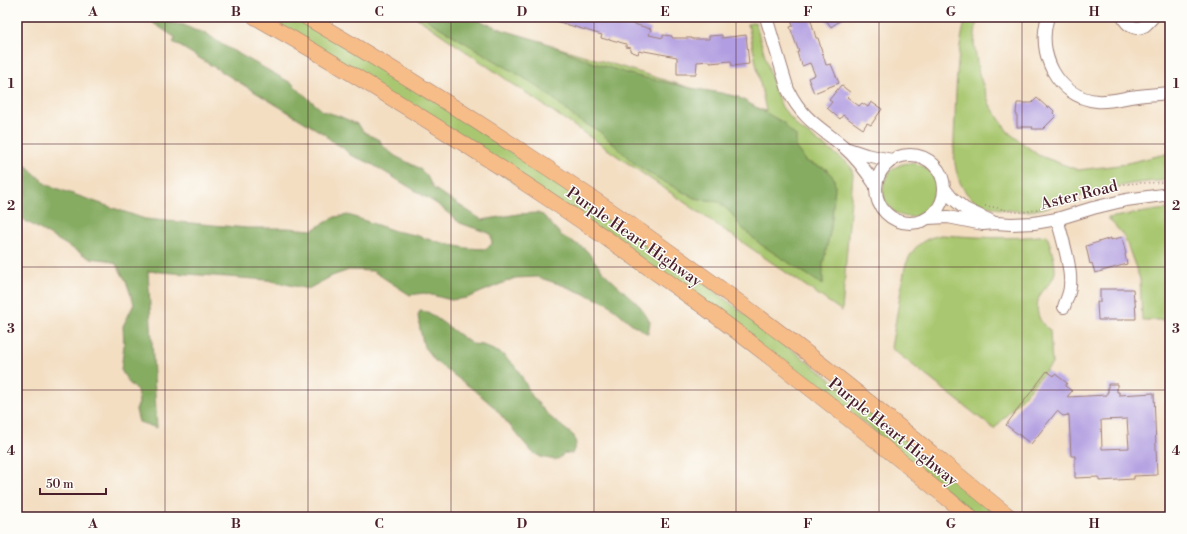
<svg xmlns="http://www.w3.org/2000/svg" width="1187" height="534" viewBox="0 0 1187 534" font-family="'Libre Bodoni',serif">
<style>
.green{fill:#a9c76f;stroke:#7a734d}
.forest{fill:#86ac62;stroke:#686646}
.building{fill:#b19de1;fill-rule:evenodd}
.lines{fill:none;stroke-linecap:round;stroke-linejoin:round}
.minor-casing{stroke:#9e7e76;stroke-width:14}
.major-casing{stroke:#9e7e76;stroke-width:16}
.path{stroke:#9e7e76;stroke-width:1.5;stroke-dasharray:1 3;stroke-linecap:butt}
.minor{stroke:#fff;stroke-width:12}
.major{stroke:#f7bd88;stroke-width:15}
.grid{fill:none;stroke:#4a1f2b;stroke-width:1;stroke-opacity:0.55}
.labels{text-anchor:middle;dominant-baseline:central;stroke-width:3;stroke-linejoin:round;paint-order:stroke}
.street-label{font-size:16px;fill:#4a1f2b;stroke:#fdfcf7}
.neatline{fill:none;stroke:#4a1f2b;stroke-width:1.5}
.grid-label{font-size:13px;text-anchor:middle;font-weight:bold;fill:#4a1f2b}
</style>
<rect width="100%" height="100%" fill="#fdfcf7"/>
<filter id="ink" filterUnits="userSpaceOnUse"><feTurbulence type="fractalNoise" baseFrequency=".025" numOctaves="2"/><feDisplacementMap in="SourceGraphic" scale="8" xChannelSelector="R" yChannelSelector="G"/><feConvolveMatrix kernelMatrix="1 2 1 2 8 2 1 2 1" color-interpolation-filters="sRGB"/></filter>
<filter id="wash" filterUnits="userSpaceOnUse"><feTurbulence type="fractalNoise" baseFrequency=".012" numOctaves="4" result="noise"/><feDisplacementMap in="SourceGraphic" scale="16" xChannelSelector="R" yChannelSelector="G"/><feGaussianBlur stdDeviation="0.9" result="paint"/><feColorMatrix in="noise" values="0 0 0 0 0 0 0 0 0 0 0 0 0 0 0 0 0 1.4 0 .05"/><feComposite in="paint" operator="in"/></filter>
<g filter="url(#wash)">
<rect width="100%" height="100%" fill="#f3dec2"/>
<!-- green -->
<g class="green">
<path d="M268,17H296L334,39L435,101L692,274L845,390L1000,517H980L832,397Z"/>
<path d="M416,17H458L766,111L748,24L755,22L776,93L782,107L798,127L845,161L851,167L853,174L842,311Z"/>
<path d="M966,17H977L974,44L979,74L990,105L1008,132L1038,155L1078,170L1119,165L1170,153V180C1157,181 1144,182 1131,184C1115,187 1099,191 1084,195C1068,200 1044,210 1028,211C1014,212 981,208 970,197C965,192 960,184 958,177C952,158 954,138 955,119C956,85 957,50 966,17Z"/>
<circle cx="910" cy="190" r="27"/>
<path d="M1170,209V320H1142L1140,279L1124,236L1108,218L1158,210Z"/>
<path d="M941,235C976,237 1012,240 1047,235C1050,245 1056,262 1055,272C1053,282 1045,287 1040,295C1034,308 1038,323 1050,330L1052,364L994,429L891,348L905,267C912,248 921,239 941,235Z"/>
</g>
<!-- forest -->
<g class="forest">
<path d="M425,17H471L503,30L544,42L591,62L637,76L691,88L721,93L738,97L784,123L789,130L796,136V148L802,156L805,161L826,169L834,178L835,187L831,228L823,264V285L760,244L741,227L732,214L719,202L694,198L652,175L634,163L599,131L576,119L555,100L534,84L429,21Z"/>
<path d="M159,19L175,24L184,25L194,30L206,33L221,44L293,84L302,93L323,111L339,116L357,124L364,132L379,140L384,147L395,156L419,168L427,176L433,188L482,220L518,214L537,213L543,215L562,236L582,247L587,251L603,272L640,306L650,322L648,334L632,324L607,303L562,285L537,277L515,278L467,298L451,300L424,293L410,295L373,271L349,270L332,276L308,289L267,280L148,271L157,428L139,422L136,410L139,403L137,390L129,383L121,370L124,345L123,326L134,304L126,281L116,264L107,260L89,258L17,216V156L20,160L47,185L145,219L247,228H287L312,230L335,217L348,215L395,231L415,235L434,241L466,248L486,249L492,244L491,234L460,223L437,204L370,163L350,155L342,147L333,142L324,134L173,42L176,38L153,23Z"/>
<path d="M420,311L428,312L472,344L483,345L495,351L501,353L517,368L532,396L549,416L574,436L576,444L572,454L565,453L558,459L555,460L541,457L532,452L494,407L478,393L436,362L424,347L420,329L418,315Z"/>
</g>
<g id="blocks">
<!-- building -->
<g class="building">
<path d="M550,17H610L651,29L649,35L663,38V35L672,36V38H692V39H709V36L722,35V38L746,35L749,64L732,66L731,61L710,63V61L697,62L696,74H677V57L644,51L643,52L639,51L638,54L630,51L631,48L626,47V44L609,39L608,40L601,38L602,35L549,19Z"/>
<path d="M800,17H810L816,38H818L826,65L831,64L839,83L814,93L808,78L815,75L810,63L802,66L801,61L800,62L797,52H799L790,27L793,26L791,20Z"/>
<path d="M824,17H845L831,27Z"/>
<path d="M841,85L851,93L847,97L859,106L862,103L868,107L871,102L882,109L871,125L867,123L863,129L843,115L840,119L827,108L832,102L829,100Z"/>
<path d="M1037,98L1048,108L1049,106L1054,111L1053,113L1056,116L1043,129H1032L1033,127H1017V114H1016L1017,103H1032Z"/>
<path d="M1122,237L1126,254H1125L1127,264L1095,273L1092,263L1090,264L1086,246L1111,238V240Z"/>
<path d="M1100,289H1133L1134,300H1135L1136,319H1124V320H1098L1097,302H1100Z"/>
<path d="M1047,371L1054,376L1055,374L1067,383L1065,386L1072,391L1067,397L1107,395V392H1108V384H1117V392H1119V395L1154,393L1157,475L1134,476V479L1099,481V477L1075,478V456H1071L1069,415L1063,416L1057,411L1031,444L1006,425ZM1127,419L1129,448L1102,449L1101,420Z"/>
</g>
</g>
</g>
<g filter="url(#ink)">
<use href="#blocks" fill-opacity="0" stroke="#9e7e76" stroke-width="1"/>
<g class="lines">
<defs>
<g id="minor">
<path d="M766,17L788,90C803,120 820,127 844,147C857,158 867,172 876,186"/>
<path d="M1048,17C1036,53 1057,97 1097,101C1108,102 1119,99 1130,97C1144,95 1156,94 1170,93"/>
<path d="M1123,17C1127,25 1135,31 1144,26C1147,24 1150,20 1153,17"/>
<path d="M848,149L866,155L892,160"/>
<circle cx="910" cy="189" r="34"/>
<path d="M944,188L951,197L965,209L991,221"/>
<path d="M928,218L948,217L983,224L996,223L1011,224L1034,223L1057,219L1093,208L1126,200L1170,194"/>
<path d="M1057,219C1062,237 1072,268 1070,286C1070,293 1066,300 1064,307"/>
</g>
<g id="major">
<path d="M255,17C340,65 423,117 506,171C572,214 637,259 701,305C793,373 882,445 970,517"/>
<path d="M306,17C474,115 635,223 790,340C865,397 937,458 1010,517"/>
</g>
</defs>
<!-- minor casing -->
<use href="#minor" class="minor-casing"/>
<!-- major casing -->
<use href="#major" class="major-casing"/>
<!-- path -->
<path class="path" d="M985,206C998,207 1009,212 1021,212C1032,212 1041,207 1051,205C1062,202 1073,201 1084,198C1096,195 1106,188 1118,185C1135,182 1153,184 1170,181"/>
<!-- minor -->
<use href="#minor" class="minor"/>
<!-- major -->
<use href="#major" class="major"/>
</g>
</g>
<!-- grid -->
<path class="grid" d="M165,17V517M308,17V517M451,17V517M594,17V517M736,17V517M879,17V517M1022,17V517M17,144H1170M17,267H1170M17,390H1170"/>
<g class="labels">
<!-- street labels -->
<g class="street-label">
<text transform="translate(1079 195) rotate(-14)">Aster Road</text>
<text transform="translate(634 237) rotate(35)">Purple Heart Highway</text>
<text transform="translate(893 432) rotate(39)">Purple Heart Highway</text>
</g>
</g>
<!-- margin -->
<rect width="1187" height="534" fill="none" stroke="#fdfcf7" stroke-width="44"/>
<!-- scale -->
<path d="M40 488v6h66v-6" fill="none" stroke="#4a1f2b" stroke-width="2"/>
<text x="46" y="488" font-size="12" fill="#4a1f2b" stroke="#fdfcf7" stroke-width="3" paint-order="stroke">50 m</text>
<rect x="22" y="22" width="1143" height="490" class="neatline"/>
<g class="grid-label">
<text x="93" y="16">A</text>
<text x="236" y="16">B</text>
<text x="379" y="16">C</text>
<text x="522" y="16">D</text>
<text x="665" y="16">E</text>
<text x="808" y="16">F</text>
<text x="951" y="16">G</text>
<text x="1094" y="16">H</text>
<text x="11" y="88">1</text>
<text x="1176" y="88">1</text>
<text x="11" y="210">2</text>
<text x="1176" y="210">2</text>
<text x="11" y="333">3</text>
<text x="1176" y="333">3</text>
<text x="11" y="455">4</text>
<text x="1176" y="455">4</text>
<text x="93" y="528">A</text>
<text x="236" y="528">B</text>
<text x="379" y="528">C</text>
<text x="522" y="528">D</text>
<text x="665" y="528">E</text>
<text x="808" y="528">F</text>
<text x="951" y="528">G</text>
<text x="1094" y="528">H</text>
</g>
</svg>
